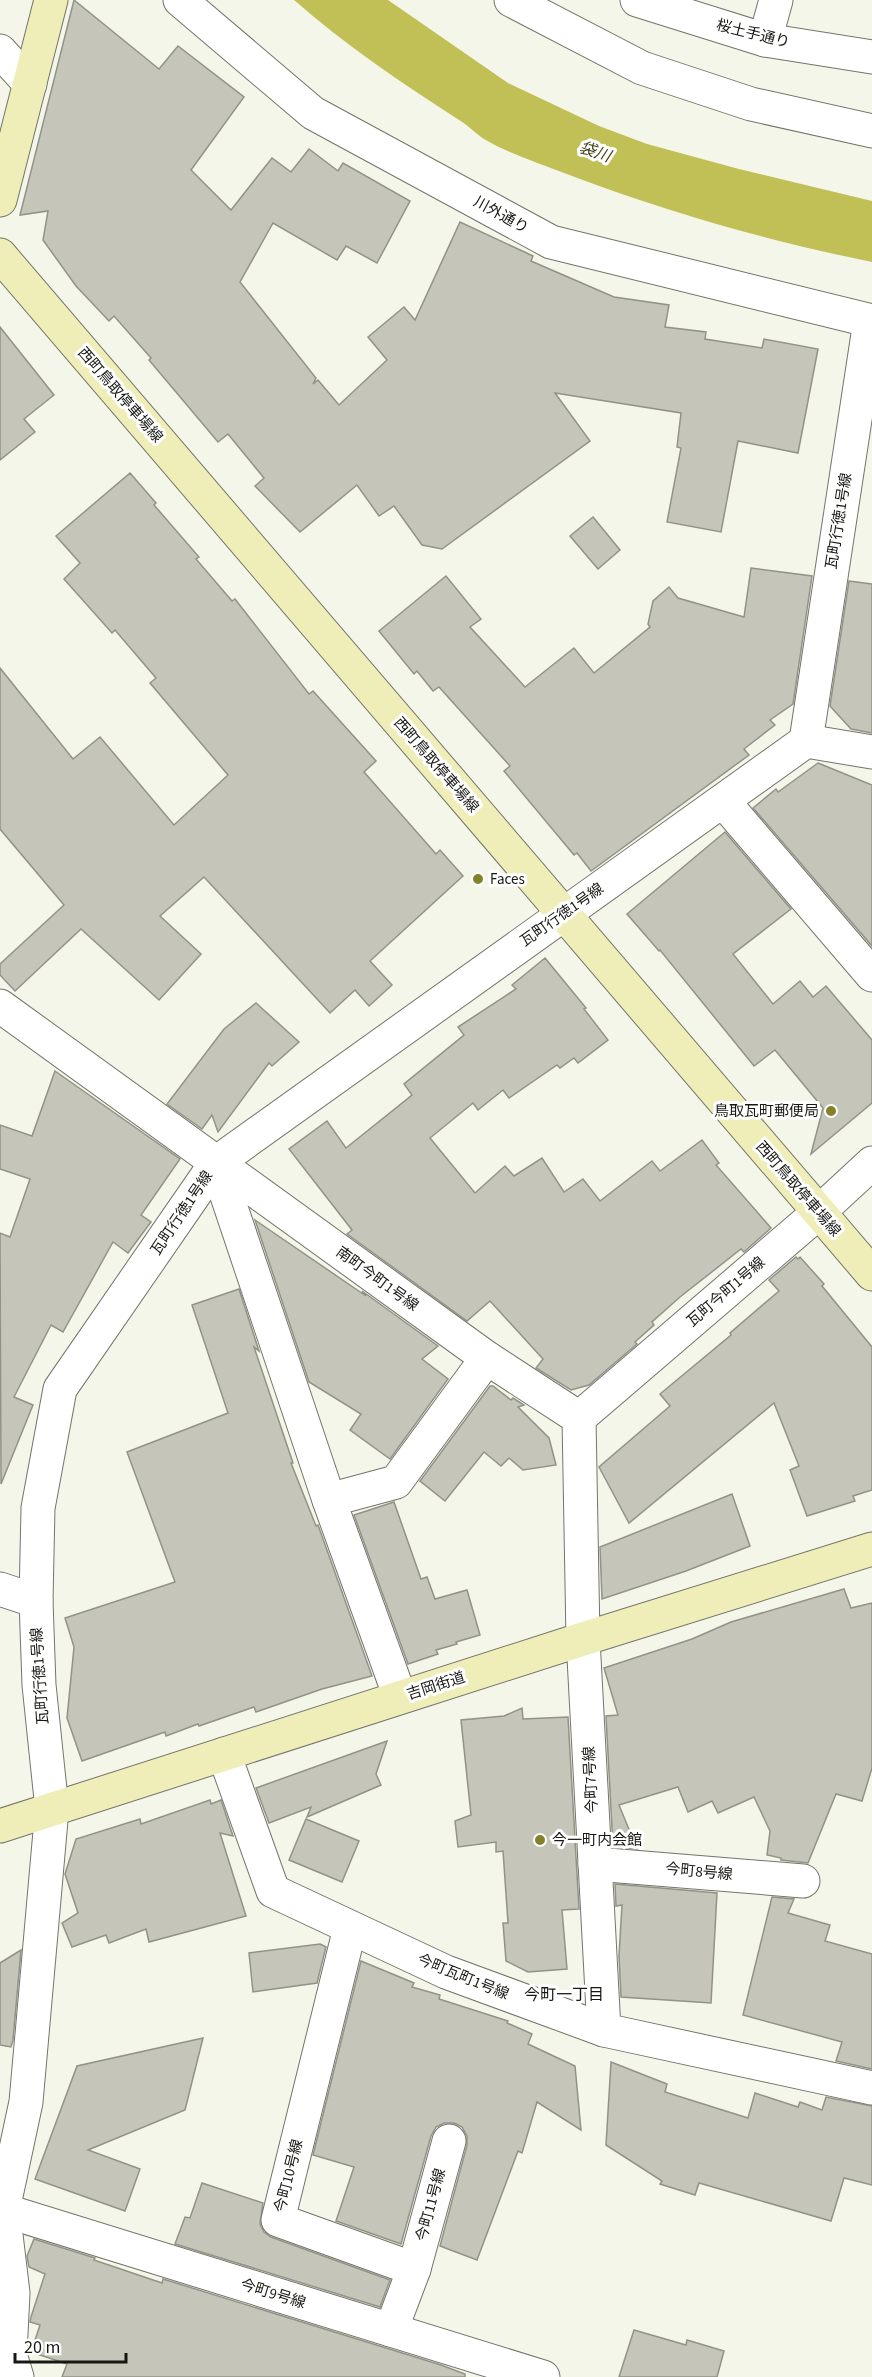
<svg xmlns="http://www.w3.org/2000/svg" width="872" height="2377" viewBox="0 0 872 2377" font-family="'Source Sans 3','Noto Sans JP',sans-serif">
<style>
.water{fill:#c1c056}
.building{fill:#c5c5ba;stroke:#929388;stroke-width:1.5}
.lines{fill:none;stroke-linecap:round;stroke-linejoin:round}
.street-casing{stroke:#74746a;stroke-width:35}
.secondary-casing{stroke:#74746a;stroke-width:35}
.street{stroke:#fff;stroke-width:33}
.secondary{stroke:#efeeb9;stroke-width:33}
.poi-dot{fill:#83822b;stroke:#fff;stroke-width:2}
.labels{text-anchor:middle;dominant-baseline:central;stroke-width:6;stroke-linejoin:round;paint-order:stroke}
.street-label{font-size:15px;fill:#171713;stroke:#fff}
.poi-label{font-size:15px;fill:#171713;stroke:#fff;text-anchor:start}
.water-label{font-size:16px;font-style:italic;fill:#464519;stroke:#fff}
.neighbourhood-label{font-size:16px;fill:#171713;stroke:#fff}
</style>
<rect width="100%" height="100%" fill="#f5f6ea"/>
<!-- water -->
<path class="water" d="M294,0H388L508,83L599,126L647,144L739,169L872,201V262C769,241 670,213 572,176C543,164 511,155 484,139C475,133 468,125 459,120C402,83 345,45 294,0Z"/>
<!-- building -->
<g class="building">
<path d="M74,0L159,69L178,46L244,97L191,170L231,210L272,158L291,172L309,149L338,171L343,163L410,201L377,263L346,246L337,260L273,223L240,282L316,378L313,384L318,380L339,405L387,360L368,337L404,307L415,320L460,222L533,256L531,261L614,297L669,305L665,327L706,332L705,339L762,348L764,339L818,349L798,453L738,441L721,532L667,522L681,448L677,447L681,413L555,393L590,441L442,549L422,545L394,506L379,516L357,485L300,532L255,486L264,478L228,434L218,442L149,360L151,358L114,316L109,321L76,286L43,240L48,211L20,215Z"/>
<path d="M0,327L54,395L24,419L35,432L0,460Z"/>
<path d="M130,473L156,503L154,505L199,557L196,559L232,601L235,599L309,694L313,691L376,761L364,772L436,854L440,850L463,876L370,961L392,985L369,1006L355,990L330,1013L204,877L160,916L201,954L159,1000L81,929L15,991L0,975V964L64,905L0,829V668L73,759L100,737L174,825L228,775L150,683L156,678L115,630L112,633L64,579L80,563L56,536Z"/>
<path d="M593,517L620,550L598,569L570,536Z"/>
<path d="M751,568L812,576L793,704L770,720L775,725L744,749L749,755L591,871L577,853L574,855L504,771L510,766L439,687L433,691L417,671L414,674L379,631L446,576L481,619L470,627L525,687L574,648L594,673L650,627L648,624L653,601L669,587L678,598L744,617Z"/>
<path d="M849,581L872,584V733L851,729L830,706Z"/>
<path d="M818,763L872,785V946L753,808L776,789L778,792Z"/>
<path d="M725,832L791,909L733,954L773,1004L800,981L813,997L826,986L872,1040V1103L811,1154L823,1108L775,1050L754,1066L660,950L659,951L627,914Z"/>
<path d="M545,958L586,1008L584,1009L608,1040L578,1063L574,1058L560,1068L557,1065L509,1098L503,1090L478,1110L473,1103L430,1138L475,1193L505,1166L514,1176L542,1158L564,1192L583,1179L600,1201L652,1161L660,1171L702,1140L719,1163L716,1165L771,1228L744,1252L741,1249L680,1297L652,1322L654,1325L635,1342L637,1344L589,1385L571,1390L536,1368L543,1359L490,1301L467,1321L347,1234L352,1230L289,1149L327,1121L346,1148L412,1095L404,1084L464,1035L458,1027L516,989L512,985Z"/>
<path d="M256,1003L299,1042L272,1066L269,1063L218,1132L212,1115L202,1129L167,1104L224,1029Z"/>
<path d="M55,1071L180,1159L141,1215L151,1222L128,1253L113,1242L63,1332L51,1325L14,1397L33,1405L1,1484L0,1233L10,1237L30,1179L0,1169V1125L32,1136Z"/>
<path d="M255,1220L366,1296L362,1291L438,1346L422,1359L448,1379L390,1459L350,1430L361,1414L309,1382Z"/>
<path d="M796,1257L798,1259L800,1257L824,1284L822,1286L872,1347V1490L853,1496L855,1501L807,1516L790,1470L799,1466L774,1403L629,1523L599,1467L670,1406L660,1394L731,1335L730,1333L779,1291L769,1280Z"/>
<path d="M239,1289L259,1351L254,1347L293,1463H291L316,1526L318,1525L372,1676L322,1689L256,1712L254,1707L199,1726L198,1724L166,1736L165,1732L82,1761L67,1718L74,1647L65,1618L175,1582L127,1452L228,1413L192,1305Z"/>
<path d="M490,1386H493L511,1400L513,1398L524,1405L518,1407L549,1438L556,1465L523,1470L509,1458L501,1466L484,1452L445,1501L420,1481Z"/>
<path d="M732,1494L750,1546L686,1571L602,1599L600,1547Z"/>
<path d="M394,1502L421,1579L427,1577L435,1599L467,1590L480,1635L456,1642L457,1644L436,1650L438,1654L408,1664L354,1515Z"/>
<path d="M844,1589L851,1608L872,1603V1768L862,1801L836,1794L808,1863L781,1860V1858L767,1855L770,1831L754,1797L718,1813L712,1801L688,1812L678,1787L619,1805L637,1849L613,1847L606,1716L618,1715L604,1668L692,1639L731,1622Z"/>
<path d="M522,1708L523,1719L568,1717L579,1909L562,1910L567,1969L528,1972L506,1961L503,1923H508L503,1851L496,1852V1842L458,1847L455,1821L471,1815L461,1720L504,1716Z"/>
<path d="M387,1741L376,1774L381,1785L307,1817L311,1807L269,1823L256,1788Z"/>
<path d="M210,1800L211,1804L221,1800L233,1836L220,1833L246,1916L149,1942L146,1929L109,1943L106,1935L72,1947L62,1923L78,1913L65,1874L76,1839L140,1819L141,1824Z"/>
<path d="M306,1819L359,1841L342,1882L289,1860Z"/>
<path d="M615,1884L717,1893L711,2003L621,1997L619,1956L622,1905L616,1906Z"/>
<path d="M772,1897L794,1899L788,1913L830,1925L825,1941L872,1954V2069L836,2061L842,2042L743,2015Z"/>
<path d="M320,1944L326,1947L317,1983L253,1992L249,1953Z"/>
<path d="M21,1950L13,2040L11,2047L0,2045V1963Z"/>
<path d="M361,1961L414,1983L412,1987L440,1995L439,1999L508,2021L507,2023L532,2034L528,2044L575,2066L581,2130L537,2102L522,2153L518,2151L477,2260L440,2246L467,2145V2136L462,2127L454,2123H444L436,2127L431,2136L401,2244L336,2221L354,2167L313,2155Z"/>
<path d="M203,2038L185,2110L88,2150L140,2169L125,2211L35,2179L77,2066Z"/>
<path d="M611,2062L667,2084L665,2092L748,2118L755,2093L798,2107L800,2102L822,2110L826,2097L872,2106V2185L844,2178L831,2221L699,2183L695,2195L660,2184L662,2181L606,2145Z"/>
<path d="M202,2183L263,2203L260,2224L264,2232L271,2237L390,2280L380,2307L175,2244L185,2217L190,2218Z"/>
<path d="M34,2239L95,2258L94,2260L162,2283L163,2279L441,2365L465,2374V2377H62L67,2364L31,2352L40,2325L30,2322L31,2317L45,2274L29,2267L27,2256Z"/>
<path d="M634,2330L686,2345L687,2340L724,2351L717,2377H619Z"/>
</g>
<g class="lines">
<defs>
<g id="street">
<path d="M180,0L313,113L551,242L872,321"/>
<path d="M511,0L642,68L751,104L872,131"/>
<path d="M637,0L765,40L872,57"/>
<path d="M765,40L776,0"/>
<path d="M0,51L30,84"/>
<path d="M806,741L872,752"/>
<path d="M723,801L872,975"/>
<path d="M0,1006L487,1358L579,1418L583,1639L604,2030"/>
<path d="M216,1163L329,1500L400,1697"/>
<path d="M579,1418L818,1213L872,1163"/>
<path d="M329,1500L396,1482L487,1358"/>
<path d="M0,1589L36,1601"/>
<path d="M224,1754L273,1891L446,1972L604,2030L872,2088"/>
<path d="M595,1864L803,1881"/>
<path d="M350,1928L278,2220L414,2269L391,2330"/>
<path d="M3,2210L543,2377"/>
<path d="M414,2269L449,2141"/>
<path d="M17,2377L10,2354L13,2293L3,2210L26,2102L52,1809L39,1685L36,1601L38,1508L60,1389L216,1163L806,741L870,321"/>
</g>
<g id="secondary">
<path d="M0,200L51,0"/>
<path d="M0,255L872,1274"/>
<path d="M0,1826L583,1639L872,1549"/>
</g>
</defs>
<!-- street casing -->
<use href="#street" class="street-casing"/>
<!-- secondary casing -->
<use href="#secondary" class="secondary-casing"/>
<!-- street -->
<use href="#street" class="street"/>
<!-- secondary -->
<use href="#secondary" class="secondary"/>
</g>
<!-- markers -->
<g class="poi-dot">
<circle cx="478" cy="879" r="6"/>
<circle cx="831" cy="1111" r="6"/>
<circle cx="540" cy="1840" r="6"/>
</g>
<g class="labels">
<!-- street labels -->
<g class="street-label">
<text transform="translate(753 34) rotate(14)">桜土手通り</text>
<text transform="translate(501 215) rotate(29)">川外通り</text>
<text transform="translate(120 395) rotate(49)">西町鳥取停車場線</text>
<text transform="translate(839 521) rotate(-81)">瓦町行徳1号線</text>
<text transform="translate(436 765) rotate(49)">西町鳥取停車場線</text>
<text transform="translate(562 915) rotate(-35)">瓦町行徳1号線</text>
<text transform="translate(798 1189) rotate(49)">西町鳥取停車場線</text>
<text transform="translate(182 1213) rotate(-56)">瓦町行徳1号線</text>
<text transform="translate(377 1279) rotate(36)">南町今町1号線</text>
<text transform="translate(726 1292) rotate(-41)">瓦町今町1号線</text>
<text transform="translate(40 1676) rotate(-94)">瓦町行徳1号線</text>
<text transform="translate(436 1686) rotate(-18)">吉岡街道</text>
<text transform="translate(591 1780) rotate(-93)">今町7号線</text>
<text transform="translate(699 1872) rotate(5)">今町8号線</text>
<text transform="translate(463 1977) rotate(22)">今町瓦町1号線</text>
<text transform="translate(289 2176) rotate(-76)">今町10号線</text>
<text transform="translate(431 2205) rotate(-75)">今町11号線</text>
<text transform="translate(273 2294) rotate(17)">今町9号線</text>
</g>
<!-- poi labels -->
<g class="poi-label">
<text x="490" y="879">Faces</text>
<text x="819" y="1111" text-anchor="end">鳥取瓦町郵便局</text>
<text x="552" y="1840">今一町内会館</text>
</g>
<!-- water labels -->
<g class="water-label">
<text transform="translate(595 152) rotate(19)">袋川</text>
</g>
<!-- neighbourhood labels -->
<g class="neighbourhood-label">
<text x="564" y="1995">今町一丁目</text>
</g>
</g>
<!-- scale -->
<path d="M15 2353v9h111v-9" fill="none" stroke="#171713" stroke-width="3"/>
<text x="24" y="2353" font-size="18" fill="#171713" stroke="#ffffff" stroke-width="4.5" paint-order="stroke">20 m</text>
</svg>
